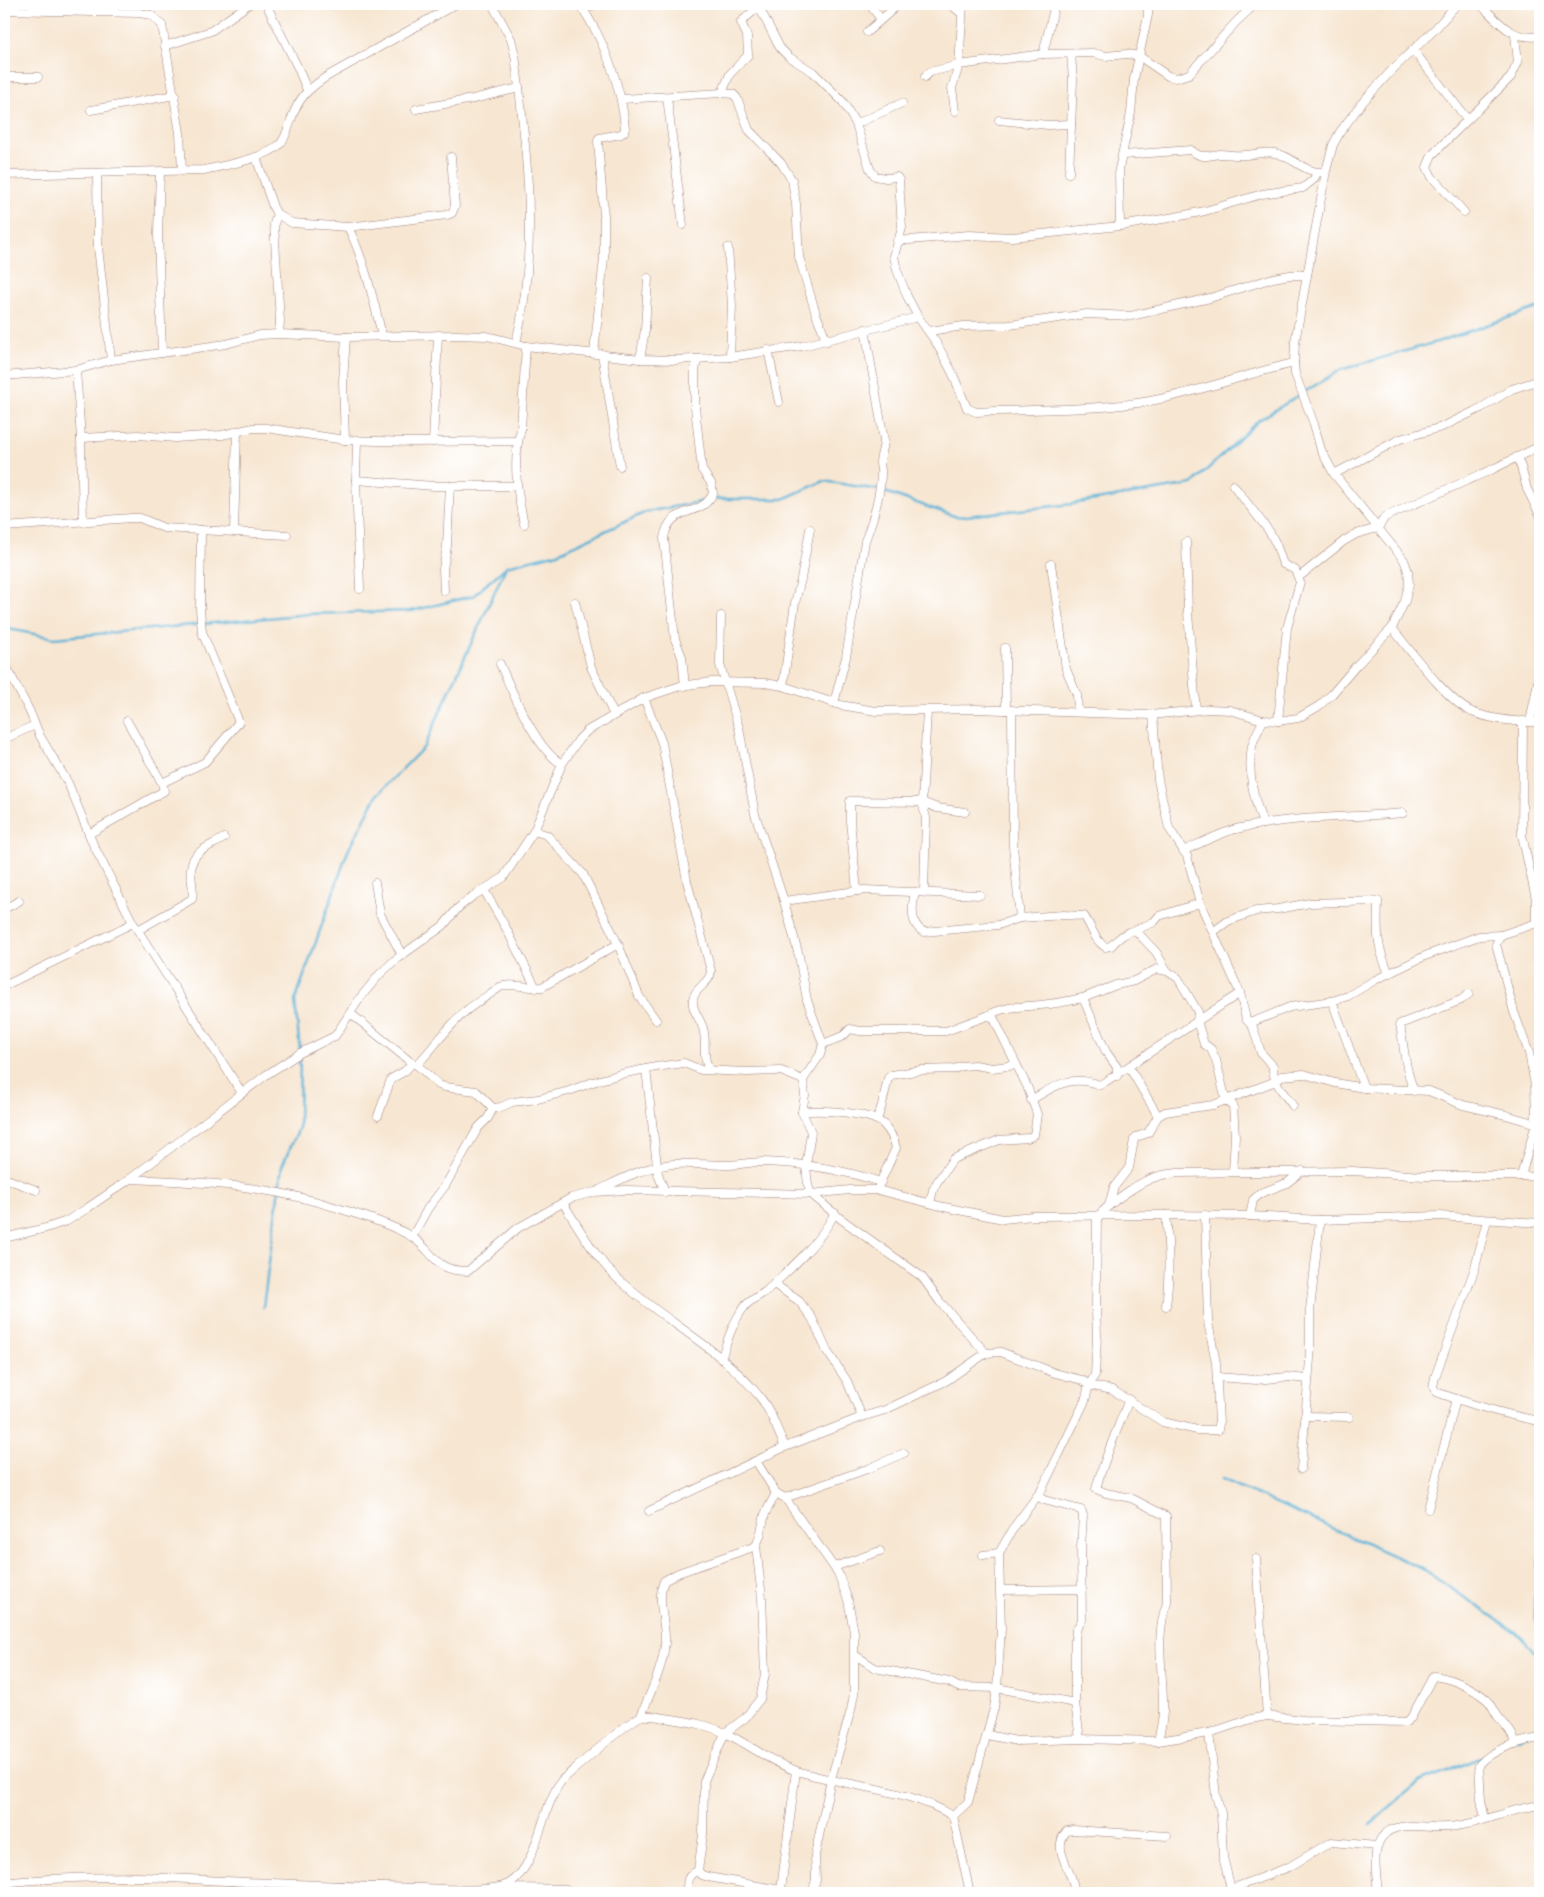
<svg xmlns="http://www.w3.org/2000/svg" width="1544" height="1897" viewBox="0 0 1544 1897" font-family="'Architects Daughter',sans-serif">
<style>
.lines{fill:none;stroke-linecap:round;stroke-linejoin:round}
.stream{stroke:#59b1d6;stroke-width:2.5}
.street-casing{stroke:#a0827e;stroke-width:9}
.street{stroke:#fff;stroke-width:8}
</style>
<rect width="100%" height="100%" fill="#fff"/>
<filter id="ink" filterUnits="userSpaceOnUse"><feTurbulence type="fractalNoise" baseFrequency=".02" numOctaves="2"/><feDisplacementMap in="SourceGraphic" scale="10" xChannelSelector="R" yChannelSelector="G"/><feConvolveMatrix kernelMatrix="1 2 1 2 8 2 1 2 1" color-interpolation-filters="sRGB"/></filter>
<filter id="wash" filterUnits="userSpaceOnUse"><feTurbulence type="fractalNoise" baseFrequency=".0096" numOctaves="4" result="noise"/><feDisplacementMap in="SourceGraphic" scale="20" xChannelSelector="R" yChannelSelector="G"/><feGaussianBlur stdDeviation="1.12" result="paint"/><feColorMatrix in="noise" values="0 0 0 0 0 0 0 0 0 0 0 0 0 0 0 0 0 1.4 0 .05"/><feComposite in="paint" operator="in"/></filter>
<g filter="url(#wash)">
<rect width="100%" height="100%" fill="#f7e6d1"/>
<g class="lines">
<!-- stream -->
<g class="stream">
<path d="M710,499H783L824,481L879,490L957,517L1072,504L1192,484L1259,420L1340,370L1437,342L1540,307"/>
<path d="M4,628L54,638L309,614L411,611L473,596L507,566L558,553L646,512L705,501"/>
<path d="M300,1051L295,1001L348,851L377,795L424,747L506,567"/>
<path d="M263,1307L282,1166L299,1128L300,1056"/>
<path d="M1222,1479L1421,1568L1517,1633L1540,1657"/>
<path d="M1516,1739L1540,1728"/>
<path d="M1370,1824L1419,1782L1483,1757"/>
</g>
</g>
</g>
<g filter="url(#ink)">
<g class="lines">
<defs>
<g id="street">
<path d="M266,4L298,68L307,90"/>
<path d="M492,4L511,39L515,55C527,150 539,248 516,343"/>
<path d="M579,4C603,36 622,88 625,128L624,132L621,134L599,138L598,141L604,216V258L594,353"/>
<path d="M869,4L881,19"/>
<path d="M950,4L961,13"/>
<path d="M1480,4C1499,22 1512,41 1540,36"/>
<path d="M759,7L780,48L789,57L813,72L843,102L856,124L870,169L875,176L886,178L897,177L899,180L902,228L894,256L897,270L907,296L918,317L937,344L952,372L967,408L976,412C1034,409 1093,411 1150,401C1199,392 1246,374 1294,363"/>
<path d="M583,9L597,4"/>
<path d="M4,10L139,13L151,15L162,25L180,133L182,171"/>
<path d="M867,32L899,4"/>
<path d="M165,46L211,31L249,4"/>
<path d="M1413,50L1467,119"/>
<path d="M1043,54L1055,4"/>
<path d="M4,77H38"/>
<path d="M925,77L930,72L959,65L1043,54L1093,53L1105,56L1127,54L1139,56L1168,76L1176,78L1189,74L1236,22L1255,4"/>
<path d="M722,93L730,74L748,55L747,36L741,22L757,8L765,4"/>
<path d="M667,97L683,225"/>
<path d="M622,99L722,93L733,94L737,98L749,130L781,163L792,180L796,204L799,257L816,314L827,341"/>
<path d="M416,109L473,99L519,88"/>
<path d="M91,110L175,95"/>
<path d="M955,111L952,88L959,65L963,4"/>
<path d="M999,120L1048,125L1071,124"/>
<path d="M856,124L902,103"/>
<path d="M1123,155L1191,150C1203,160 1207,155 1220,154C1228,154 1236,156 1244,155C1253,155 1266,151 1275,153C1292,156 1304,173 1322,172"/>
<path d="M256,157L273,207L277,214L292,223L348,227L447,215L452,213L455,206L451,157"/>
<path d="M160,172L158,234L162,353"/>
<path d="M97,173L98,247L111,360"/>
<path d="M1069,173L1073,80L1071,54"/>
<path d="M4,175L204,170C223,166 267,158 280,144C286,138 288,128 291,120C299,97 307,90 326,77L456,4"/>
<path d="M1464,212L1432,177L1427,167L1432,155L1511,77L1518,62L1515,35"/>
<path d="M277,214L274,224L280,321L279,334"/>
<path d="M1120,226L1119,169L1131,113L1134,79L1148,15V4"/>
<path d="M348,227C365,261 373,299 382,335"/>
<path d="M897,241L969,235L1012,237L1120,226L1175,217L1205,211L1262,194L1303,188L1313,180L1318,172"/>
<path d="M728,248L732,305L730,357"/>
<path d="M929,331L964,326L1009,325L1087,314L1131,316L1210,298L1273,278L1290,275H1307"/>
<path d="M768,350L779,402"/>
<path d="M602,354L620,466"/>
<path d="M640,359L645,330L648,278"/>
<path d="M76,370L81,438L83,522"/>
<path d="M4,376L76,370L111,360L226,344L260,335L279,334L346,337L456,335L487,336L526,346L640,359L675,360L730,357L802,346L918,317"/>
<path d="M81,438L138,435L175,438L205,436L222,435L253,428H266L345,440L412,442L517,441"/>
<path d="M345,440L343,381L346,337"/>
<path d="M357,440L356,480L360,589"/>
<path d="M433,442L438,335"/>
<path d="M1517,457L1521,467L1527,489L1540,515"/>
<path d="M1334,474L1400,439L1442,427L1481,408L1512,389L1540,380"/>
<path d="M356,480L434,486H517"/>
<path d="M1233,485L1269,531L1276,544L1283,564L1295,570L1300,582L1287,628L1278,721"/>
<path d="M524,524C517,493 512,460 521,429L526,346"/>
<path d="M4,527L132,518H140L164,528L287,535"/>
<path d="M234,531L237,431"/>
<path d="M1186,542L1188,613L1196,709"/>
<path d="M1051,564L1066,669L1077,695L1078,711"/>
<path d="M1299,577L1344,541L1356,534L1378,528L1385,517L1493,469L1540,446"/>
<path d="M444,591L443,569L447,546L450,486"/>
<path d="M575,602L591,667L614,715"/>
<path d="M721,616L720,665L739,728L755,814L784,901L799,956L807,1000L823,1044L820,1055L803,1080L805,1095L802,1112L811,1132L806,1166L808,1185L811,1194L841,1219L922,1277L940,1302L986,1353"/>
<path d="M1392,628C1410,650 1447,701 1472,712C1493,720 1518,722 1540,722"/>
<path d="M1005,648L1006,710"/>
<path d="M4,662L29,710L40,736L68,783L93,844L133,923L242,1093"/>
<path d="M500,664C512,691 536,750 562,764"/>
<path d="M685,686L682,657L675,639L664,538C670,503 702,519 713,493L711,483L702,470L695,407V369L698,359"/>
<path d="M783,686L795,603L801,579L810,529"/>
<path d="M644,698L662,743L687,881L711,971C711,983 695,987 693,999C691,1010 700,1018 703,1028C706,1037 704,1046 705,1055C705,1060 707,1065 709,1070"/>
<path d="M834,703L846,657L865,541C873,520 880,497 881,475C882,471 880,467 880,463C880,456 884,448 884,440L865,329"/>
<path d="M1012,710L1013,846L1020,918"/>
<path d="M1153,715L1158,780L1169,828L1187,856L1200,903L1240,993L1246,1019L1253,1027L1261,1053L1273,1066C1272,1082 1284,1093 1293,1106"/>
<path d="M127,721L162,783"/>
<path d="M1523,721L1522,835L1536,899V923"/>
<path d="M1530,722L1540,672"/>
<path d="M4,739L35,725"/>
<path d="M1263,824C1254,799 1247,773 1252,746C1254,737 1260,728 1263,720"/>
<path d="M534,831L547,835L583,874L618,944L639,996L656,1020"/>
<path d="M89,834L155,796L164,791L162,783L205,762L239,722L202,632L200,609L201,530"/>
<path d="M1183,851C1201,843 1218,834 1236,829C1291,816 1348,818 1403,813"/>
<path d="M375,883L380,914L402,955"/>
<path d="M484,890L506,928L536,988"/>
<path d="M857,891L850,821V801L922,802L937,808L965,812"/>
<path d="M915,892C912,905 909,925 924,932L998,925L1020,918L1063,915L1084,916C1092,927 1094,940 1105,947L1111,946C1119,937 1126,932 1138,929"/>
<path d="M924,892L926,818L922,802L927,711"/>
<path d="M784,901L864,890L980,895"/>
<path d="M1200,903L1159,916L1154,922L1138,929V933L1156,952L1167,971L1178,978L1198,1012L1197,1021L1204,1044L1211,1049L1216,1060L1226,1101L1233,1105L1235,1136L1233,1172"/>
<path d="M4,909L19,901"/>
<path d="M138,930L192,899C194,891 192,883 191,875C189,851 206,849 224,838"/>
<path d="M1213,932L1228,921L1256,911L1278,909L1310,903L1378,901C1377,930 1376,946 1389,973"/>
<path d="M4,986L133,923"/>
<path d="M1083,998L1116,985L1134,981L1157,969L1167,971"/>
<path d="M1332,1001L1364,1088"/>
<path d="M350,1013L412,1063L417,1065"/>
<path d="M987,1016C1004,1006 1021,1007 1040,1005C1054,1004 1069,1001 1083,998L1106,1052L1117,1067V1076"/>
<path d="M1250,1023L1290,1007L1332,1001L1348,996L1375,980L1425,956L1479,936L1501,935"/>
<path d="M823,1044L843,1036L850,1029L860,1031H946L987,1016L993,1017L1027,1086L1037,1114L1034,1135L1028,1138L999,1140L953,1159L937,1182L933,1190L930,1203"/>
<path d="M1129,1067L1158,1116"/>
<path d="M646,1069L658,1174L665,1192"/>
<path d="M1414,1091C1405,1069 1404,1047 1400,1024L1461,1000L1469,994"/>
<path d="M1031,1100C1055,1086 1070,1074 1100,1085L1105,1082L1240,993"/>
<path d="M493,1108L476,1091L445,1087L439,1085L417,1065C434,1047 448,1026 467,1010C477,1002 489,995 500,987C512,982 528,989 542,987L618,944"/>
<path d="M802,1112C819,1109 869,1112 883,1124C889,1130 894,1139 896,1148L879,1185"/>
<path d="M378,1116L391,1079L405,1071L412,1063"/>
<path d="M877,1120L882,1105L888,1078L892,1075L921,1070L954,1069L962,1066L975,1065L992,1068L1016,1065"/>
<path d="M1521,1176L1536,1123L1535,1085L1529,1053L1514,1012L1496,944L1501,935L1540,922"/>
<path d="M4,1178L36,1190"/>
<path d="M130,1179C205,1182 268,1185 341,1209C363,1216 393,1225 412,1237C436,1253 433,1271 468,1271L518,1228L571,1198L595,1192L625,1190L811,1194L850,1190H878L944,1207L1003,1219L1033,1216L1166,1215L1250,1216L1320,1220L1439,1216L1540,1223"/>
<path d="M599,1190C618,1181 636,1171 656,1167C678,1161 703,1165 725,1165C738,1165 751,1162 764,1162C803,1163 843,1170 881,1182"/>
<path d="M563,1203C578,1227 596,1258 616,1277C661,1320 720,1347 759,1396C771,1410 777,1430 785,1447"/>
<path d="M1109,1205L1114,1187L1129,1168L1134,1140L1136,1137L1148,1133L1158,1116L1165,1112L1213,1105L1276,1081L1281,1076L1304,1074L1335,1083L1364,1088L1429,1091L1463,1105L1506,1115L1540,1125"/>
<path d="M1250,1216L1253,1200L1261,1193L1287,1183L1302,1171"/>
<path d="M1487,1220L1475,1268L1435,1377L1433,1387L1436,1392C1470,1404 1505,1415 1540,1421"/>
<path d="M412,1237L428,1208L445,1186L478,1128L488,1118L493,1108L501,1107L512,1102L538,1099L569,1091L593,1082L621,1074L656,1067L684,1063L701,1070L747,1072L781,1071L803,1080"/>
<path d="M4,1238L46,1228L67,1221L86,1209L130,1179L266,1075L300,1053L335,1036L360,998L379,975L395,960L443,926L458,908L473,896L503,878L534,831L562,764L579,739L587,731L644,698L680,686L711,682L765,683L783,686L840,705L876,711L976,709L1150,715L1209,709L1230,710L1263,720L1278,721L1298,718L1319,706L1332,694L1356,666L1392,628L1405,601L1409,584L1408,571L1404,560L1334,474L1321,450L1314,424L1295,374L1294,363L1295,342L1326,171L1333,145L1340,132L1361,104L1392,70L1435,29L1457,4"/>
<path d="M774,1284L799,1301L812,1318L827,1351L847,1381L862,1417"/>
<path d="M1166,1306C1170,1275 1169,1246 1166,1215"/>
<path d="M721,1359C727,1342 733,1321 745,1306C751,1299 760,1296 766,1291C792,1268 819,1243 835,1213"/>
<path d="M1217,1377L1256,1380L1287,1377L1308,1379"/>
<path d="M1129,1399C1118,1429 1104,1458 1096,1489L1106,1493L1131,1498L1166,1516L1167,1603C1154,1637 1164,1675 1163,1711C1163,1721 1160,1731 1158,1741"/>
<path d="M1305,1416L1349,1417"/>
<path d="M756,1461L776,1493L785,1498L838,1573L848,1600L854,1632V1694L851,1710L831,1779L815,1855L816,1880L812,1893"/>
<path d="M1301,1469L1310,1359V1310L1320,1220"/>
<path d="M1037,1496L1044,1500L1081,1510L1083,1515L1081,1548L1082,1620L1076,1630L1075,1641V1703L1080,1739"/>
<path d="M785,1498L870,1468L904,1453"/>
<path d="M1428,1509L1456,1399"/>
<path d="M649,1511L785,1447L862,1417L885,1410L946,1381L986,1353L1001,1352L1055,1373L1082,1380L1089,1385L1112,1390L1163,1422L1197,1430H1218L1219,1424L1216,1363L1208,1322L1205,1215"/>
<path d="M756,1546L762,1598L765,1674L760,1699L745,1718L725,1733L704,1781L703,1834L698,1871L702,1875L708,1877L781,1890L789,1893"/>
<path d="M983,1555L999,1553"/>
<path d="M1256,1559L1267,1716"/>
<path d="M834,1567L880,1551"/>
<path d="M1001,1590L1082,1589"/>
<path d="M1539,1619L1540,1558"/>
<path d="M855,1655L875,1668L949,1682L958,1687L997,1688L1075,1703"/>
<path d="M641,1716C650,1693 663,1668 665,1643C666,1622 656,1600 664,1581L678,1573L756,1546L760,1536L765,1514L776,1493"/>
<path d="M1209,1733L1216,1796L1221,1813L1223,1857L1231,1889"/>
<path d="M987,1735L1017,1741L1080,1739L1158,1741L1209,1733L1251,1719L1267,1716L1304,1720L1406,1722L1411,1718L1433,1676C1451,1678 1472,1687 1486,1699C1492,1703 1494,1712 1499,1718C1506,1726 1514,1734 1515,1744"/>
<path d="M953,1816L968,1802L994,1708L997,1688L1001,1629L999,1553L1014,1527L1041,1491L1085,1401L1089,1385L1095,1375L1097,1336L1096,1310L1097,1217C1110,1203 1141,1180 1159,1176C1165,1174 1172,1174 1178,1173L1353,1171L1423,1176H1521L1540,1177"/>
<path d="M1485,1819L1481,1800L1479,1765C1492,1749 1520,1741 1540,1738"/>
<path d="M4,1883C45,1878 94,1877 136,1877C172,1877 209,1881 246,1882C305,1885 364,1887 423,1888C442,1889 495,1893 510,1883C539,1864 540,1809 562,1780C575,1769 630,1719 642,1716C651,1715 663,1718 672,1719C691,1722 709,1725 727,1734C750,1745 772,1763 797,1771C847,1787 908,1788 953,1816L970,1893"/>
<path d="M505,1886L516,1888L566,1889"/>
<path d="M781,1890L796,1771"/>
<path d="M687,1893C687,1882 686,1875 698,1871"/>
<path d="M1075,1893C1074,1888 1073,1882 1071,1877C1066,1863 1053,1845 1067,1831L1073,1830L1167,1836"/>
<path d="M1221,1893L1289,1867L1331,1842L1377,1846"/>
<path d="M1378,1893C1377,1877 1371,1851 1382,1837C1396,1819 1428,1829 1447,1827C1479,1825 1509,1809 1540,1805"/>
</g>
</defs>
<!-- street casing -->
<use href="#street" class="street-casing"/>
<!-- street -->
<use href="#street" class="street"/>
</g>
</g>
<!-- margin -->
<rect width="1544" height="1897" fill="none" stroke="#fff" stroke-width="20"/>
</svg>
